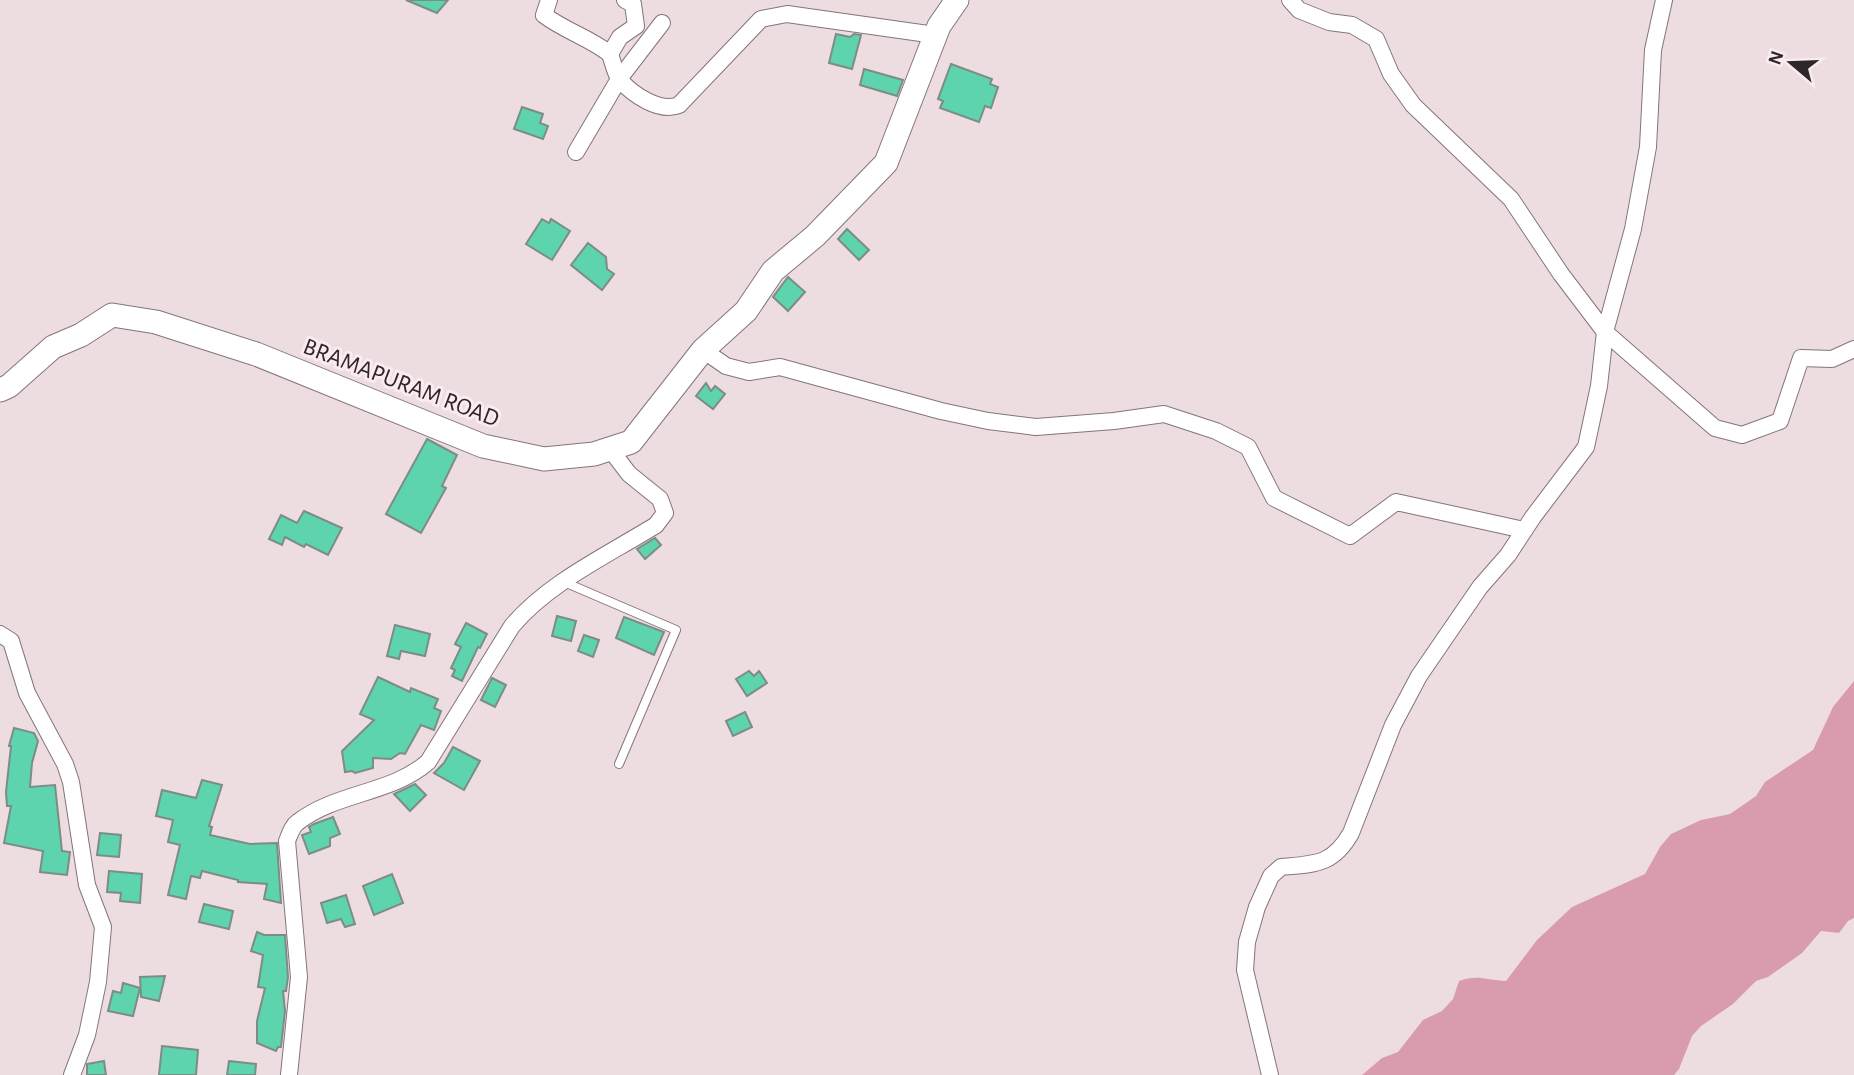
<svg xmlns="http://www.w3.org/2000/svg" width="1854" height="1075" viewBox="0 0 1854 1075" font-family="'Alegreya Sans',sans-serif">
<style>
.green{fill:#d99caf}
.building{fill:#5dd3ae;stroke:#7d8c86;stroke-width:2}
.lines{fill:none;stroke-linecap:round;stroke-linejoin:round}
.lane-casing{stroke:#84757a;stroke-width:10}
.street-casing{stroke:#84757a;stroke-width:18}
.secondary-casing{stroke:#84757a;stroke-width:25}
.lane{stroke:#fff;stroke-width:8}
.street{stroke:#fff;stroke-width:16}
.secondary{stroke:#fff;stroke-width:23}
.labels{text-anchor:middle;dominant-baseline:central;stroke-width:6;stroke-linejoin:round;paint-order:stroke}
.street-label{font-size:24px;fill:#2d2729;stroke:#fbeaef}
</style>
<rect width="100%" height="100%" fill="#eddde1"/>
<!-- green -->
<path class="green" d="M1854,681V918L1848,921L1839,933L1821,931L1802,953L1768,977L1756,981L1733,1004L1701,1026L1692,1036L1679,1069L1674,1075H1362L1382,1058L1398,1052L1423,1020L1442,1011L1453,999L1459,981C1477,974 1487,980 1506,981L1537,940L1572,907L1645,874L1660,847L1671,834L1701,820L1730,814L1756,796L1765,782L1813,750L1833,707Z"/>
<!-- building -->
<g class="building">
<path d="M406,0H448L437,13Z"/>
<path d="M836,34L850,37L854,34L861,35L852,69L829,63Z"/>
<path d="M951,64L992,79L990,84L998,87L991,108L985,106L979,122L940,108L943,101L938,99Z"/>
<path d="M864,69L903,80L897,96L860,85Z"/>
<path d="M522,107L543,114L540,123L548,126L543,139L514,129Z"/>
<path d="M542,219L549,223L551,219L570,231L552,260L526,244Z"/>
<path d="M847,229L869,250L859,260L838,239Z"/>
<path d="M588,243L606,257L607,269L614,274L602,290L571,265Z"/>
<path d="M788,277L805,292L788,311L773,297Z"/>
<path d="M706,383L711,391L715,386L725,394L713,409L696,396Z"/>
<path d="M427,439L457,455L442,486L446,488L421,533L386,514Z"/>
<path d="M304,511L342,528L328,555L306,544L304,547L285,537L282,545L269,539L281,515L297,523Z"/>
<path d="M655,538L661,545L645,559L637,549Z"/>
<path d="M557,616L576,621L571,641L552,636Z"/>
<path d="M624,617L664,632L654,655L616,638Z"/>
<path d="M466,623L487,634L480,648L478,647L462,681L452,676L455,670L451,668L461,647L455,644Z"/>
<path d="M395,625L430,634L425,656L401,651L399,659L387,656Z"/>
<path d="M584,635L599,640L593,657L578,651Z"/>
<path d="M749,671L754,676L759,671L767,683L747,696L736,679Z"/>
<path d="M378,677L410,692L411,688L438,699L434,708L441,711L434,730L421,725L405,754L400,753L391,759L373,758V768L355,773L352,771L345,772L342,751L374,720L360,714Z"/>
<path d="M492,678L506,685L495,707L481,700Z"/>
<path d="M745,712L752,727L733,736L726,721Z"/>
<path d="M14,728L34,733L38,741L32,763L30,787L55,785L62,851L70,852L67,875L40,872L43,851L4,843L11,806H7L6,792L11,746H9Z"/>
<path d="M453,747L480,761L464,790L434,773L444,763Z"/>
<path d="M202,780L222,785L209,826L212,827L210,835L250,844L277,843L281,903L264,899L267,884L238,882V880L202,871L200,878L191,876L186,899L168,895L180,845L168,842L173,820L156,816L162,790L196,798Z"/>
<path d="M415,784L426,795L410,811L394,794Z"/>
<path d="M333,817L340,834L330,838V846L309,854L302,835L311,832L309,827L314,824Z"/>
<path d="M100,833L121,835L119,857L97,855Z"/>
<path d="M109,871L142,874L140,903L120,901L121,893L107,892Z"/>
<path d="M392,874L403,903L374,915L363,886Z"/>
<path d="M346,895L355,924L345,927L341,919L327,923L321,903Z"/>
<path d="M204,904L233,911L229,929L199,922Z"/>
<path d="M257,932L264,935H285L288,977L286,991H283L285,1011L281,1047H278L276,1051L257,1043V1021L265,988L258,987L263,955L251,951Z"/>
<path d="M165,976L159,1001L141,997L140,977Z"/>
<path d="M123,983L140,988L133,1016L108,1011L113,991L121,993Z"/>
<path d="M162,1046L198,1050L196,1075H159Z"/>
<path d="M104,1061L106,1075H87V1064Z"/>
<path d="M229,1061L256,1064L255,1075H227Z"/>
</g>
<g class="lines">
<defs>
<path id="lane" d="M564,582L676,630L619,764"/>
<g id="street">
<path d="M549,0L544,15C565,31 590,38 610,54L620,37L636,26L633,4L625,0"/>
<path d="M1290,0L1299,10L1329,22L1352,25L1376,39L1391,74L1413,105L1511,199L1561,274L1605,332L1633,229L1648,147L1653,50L1664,0"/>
<path d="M610,54C613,62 615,74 620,80C633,95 660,113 679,105L761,19L787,14L935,35"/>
<path d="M576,152L619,79L662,23"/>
<path d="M1605,332L1715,428L1742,435L1780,421L1801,358L1832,359L1854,349"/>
<path d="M703,350L726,366L749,372L780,367L941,411L988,421L1036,427L1114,421L1164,414L1216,431L1248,447L1274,498L1350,536L1396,502L1524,530"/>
<path d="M0,634L11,641L27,693L65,764L71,782L87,885L103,927L98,982L87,1035L72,1075"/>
<path d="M289,1075L299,977L287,841C290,834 292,826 298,822C337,792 391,794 428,762L512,626C549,582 608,555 656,525L665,513L660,499L629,474L610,449"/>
<path d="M1270,1075L1245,970L1247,942L1257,907L1271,876L1281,867C1315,864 1333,865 1351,833L1393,725L1419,676L1480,587L1508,555L1533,517L1586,447L1599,386L1605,332"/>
</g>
<path id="secondary" d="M0,390L9,386L53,347L81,335L112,315L156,322L256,354L483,446L544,459L594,454L631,442L703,350L746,311L773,271L815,236L886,163L939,26L957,0"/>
</defs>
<!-- lane casing -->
<use href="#lane" class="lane-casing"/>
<!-- street casing -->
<use href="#street" class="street-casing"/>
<!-- secondary casing -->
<use href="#secondary" class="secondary-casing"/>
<!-- lane -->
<use href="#lane" class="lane"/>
<!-- street -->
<use href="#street" class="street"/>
<!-- secondary -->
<use href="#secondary" class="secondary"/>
</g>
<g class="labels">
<!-- street labels -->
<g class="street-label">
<text transform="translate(401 383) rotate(21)">BRAMAPURAM ROAD</text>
</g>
</g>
<!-- north arrow -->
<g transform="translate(1791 63) rotate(289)" stroke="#fbeaef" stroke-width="5" paint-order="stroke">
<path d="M0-5L12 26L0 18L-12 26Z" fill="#2d2729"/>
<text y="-10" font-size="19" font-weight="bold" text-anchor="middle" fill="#2d2729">N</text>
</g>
</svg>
